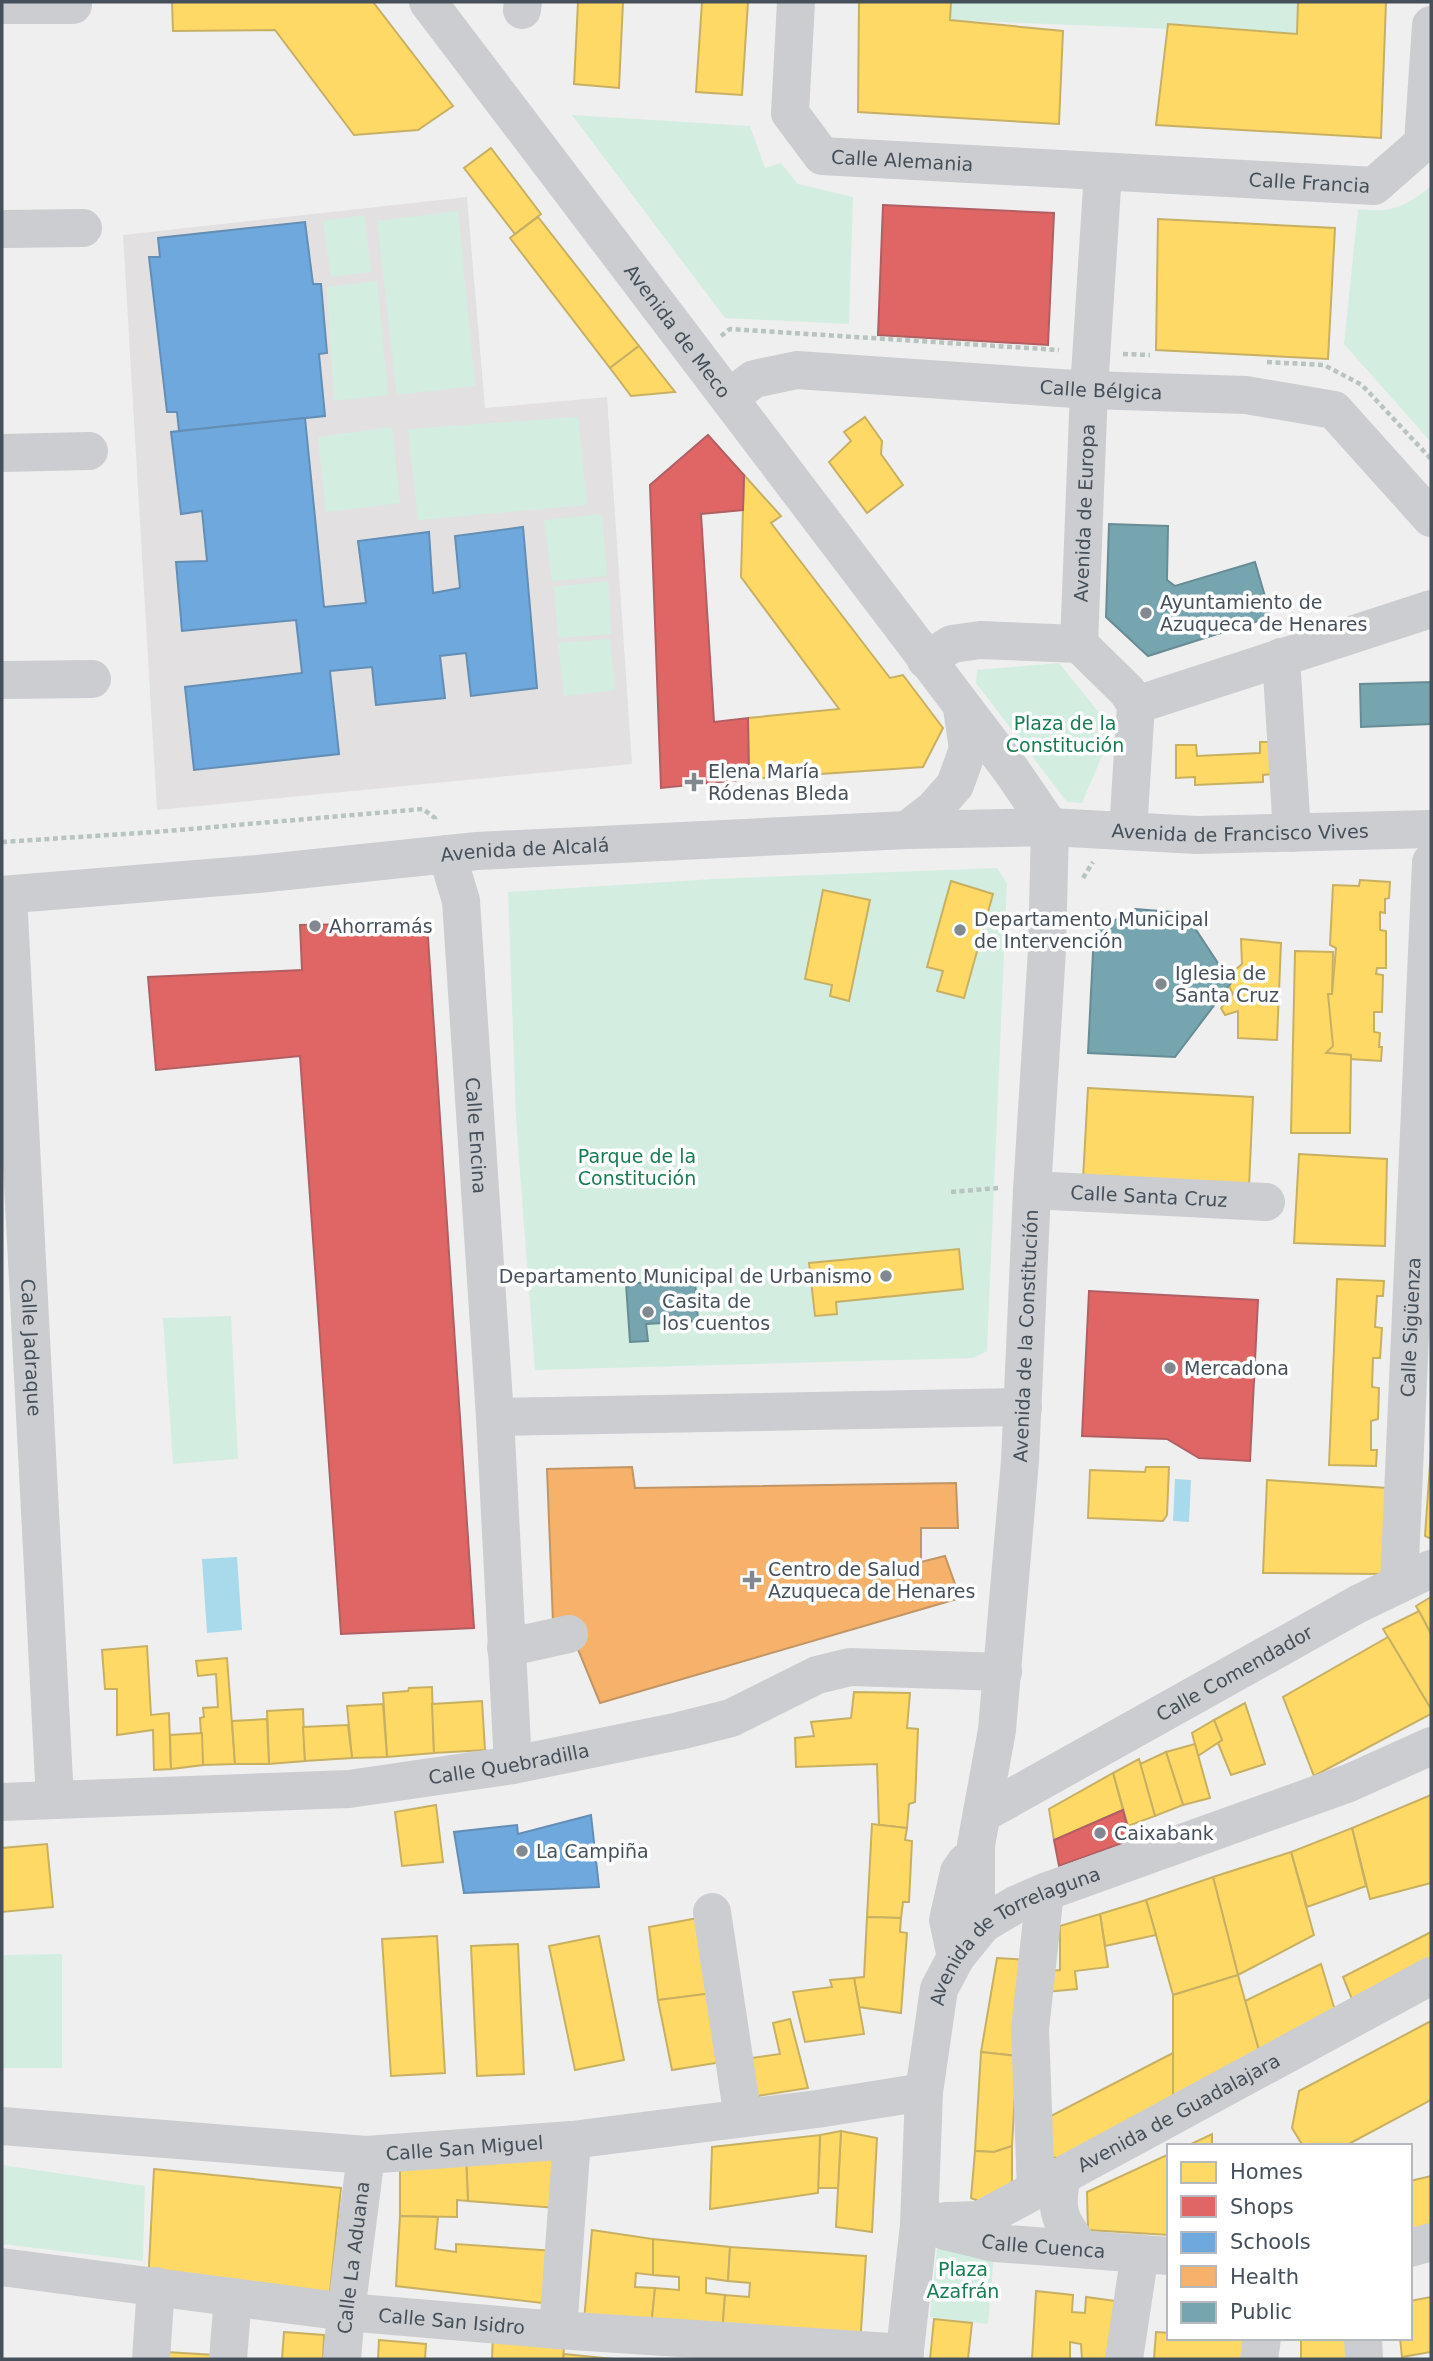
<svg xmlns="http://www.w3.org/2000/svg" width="1433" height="2361" viewBox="0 0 1433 2361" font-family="'DejaVu Sans',sans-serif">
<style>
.education{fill:#e2e0e1}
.green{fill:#d3eee0;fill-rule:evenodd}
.water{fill:#a8daec}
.homes{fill:#ffd966;stroke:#c8b063;stroke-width:2}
.shops{fill:#e06666;stroke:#b25f63;stroke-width:2}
.schools{fill:#6fa8dc;stroke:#638eb5;stroke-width:2}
.health{fill:#f6b26b;stroke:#c19566;stroke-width:2}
.public{fill:#76a5af;stroke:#688c96;stroke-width:2}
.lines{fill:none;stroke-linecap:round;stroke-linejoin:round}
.path{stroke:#b7c4c0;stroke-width:4.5;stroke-dasharray:5 3.5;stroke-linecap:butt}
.minor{stroke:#cbcdd0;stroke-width:38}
.poi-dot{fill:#82888f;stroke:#fff;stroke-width:2.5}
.labels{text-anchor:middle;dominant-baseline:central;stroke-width:7;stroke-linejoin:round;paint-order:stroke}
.street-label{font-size:19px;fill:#46505b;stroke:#fff}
.poi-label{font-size:19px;fill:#46505b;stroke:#fff;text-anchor:start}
.park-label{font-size:19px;fill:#177c50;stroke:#fff}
</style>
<rect width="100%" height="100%" fill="#f0efef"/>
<!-- education -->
<path class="education" d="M467,197L485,408L607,397L632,764L157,810L123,235Z"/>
<!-- green -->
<g class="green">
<path d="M951,2H1298L1297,34L950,20Z"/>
<path d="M572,115L750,126L765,168L781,163L798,184L853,197L849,324L725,318Z"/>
<path d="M1431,186V442L1344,344L1358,209C1392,213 1405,207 1431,186Z"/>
<path d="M458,211L475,386L397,395L377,221Z"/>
<path d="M364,215L371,272L331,277L323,221Z"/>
<path d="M377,281L388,395L334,401L327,287Z"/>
<path d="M578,417L587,505L418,520L408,429Z"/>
<path d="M392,427L400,503L326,512L318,437Z"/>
<path d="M602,514L607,576L552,581L544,520Z"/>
<path d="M608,581L611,634L558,638L554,587Z"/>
<path d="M610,639L615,690L564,696L558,643Z"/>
<path d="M1059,663L1113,730L1082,803L1067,802L976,683L977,670Z"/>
<path d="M997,868L1007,883L987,1351L973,1358L535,1370L516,1119L508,892L713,879ZM952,882L993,894L938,991L943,971L928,967ZM824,890L870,900L849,1001L830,996L832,985L805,979ZM959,1249L963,1288L836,1302V1314L815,1316L809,1263ZM695,1280L646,1324L648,1340L630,1341L627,1284Z"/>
<path d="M231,1316L238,1459L173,1464L163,1318Z"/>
<path d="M62,1954V2068H2V1955Z"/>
<path d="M2,2165L145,2186L143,2261L2,2244Z"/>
<path d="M938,2241L995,2243L988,2324L930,2317Z"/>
</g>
<!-- water -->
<g class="water">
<path d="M1175,1479L1191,1480L1189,1522L1173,1521Z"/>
<path d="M237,1557L242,1630L207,1633L202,1559Z"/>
</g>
<!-- homes -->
<g class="homes">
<path d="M172,2H373L453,106L418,130L354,135L275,30L173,31Z"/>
<path d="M578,2H623L619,88L574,84Z"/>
<path d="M702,2H748L742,95L696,92Z"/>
<path d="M859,2H951L950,20L1063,31L1059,124L858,112Z"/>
<path d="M1298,2H1386L1381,138L1156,125L1168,24L1297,34Z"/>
<path d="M491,148L541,214L515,234L464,168Z"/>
<path d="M538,217L639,346L610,368L510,238Z"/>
<path d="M1158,219L1335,228L1328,359L1156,350Z"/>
<path d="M639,346L675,392L631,396L610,368Z"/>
<path d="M865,417L882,441L881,454L903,485L867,513L829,462L851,441L844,432Z"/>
<path d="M744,475L781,516L771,523L890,678L903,675L943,728L923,767L749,779L748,718L839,709L741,577Z"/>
<path d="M1260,742H1279L1282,773L1263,775V782L1195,785V777L1176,778V745H1196L1197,756L1260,753Z"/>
<path d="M1360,880L1390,882L1389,898L1385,899V913L1380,912V930L1386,931V968H1377L1376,974L1383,975L1382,1012H1374V1032L1380,1033L1379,1047H1382L1381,1061L1350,1059L1351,1055L1326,1053L1328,994H1332L1336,948L1330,945L1333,885L1359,886Z"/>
<path d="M951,881L993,894L964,998L937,991L943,971L927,967Z"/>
<path d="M823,890L870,900L849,1001L830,996L832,985L805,979Z"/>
<path d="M1241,939L1281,943L1277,1040L1238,1038V1011L1225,1015L1221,1008L1233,994L1229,986L1231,983L1227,977L1242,964Z"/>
<path d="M1295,951L1333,952L1332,994H1328L1333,1046L1326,1053L1351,1055L1350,1133H1291Z"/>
<path d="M1088,1088L1253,1097L1249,1187L1083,1179Z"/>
<path d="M1299,1154L1387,1159L1385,1246L1294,1243Z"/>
<path d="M959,1249L963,1289L836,1302L837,1314L815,1316L809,1263Z"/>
<path d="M1337,1279L1384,1281L1383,1296H1377L1375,1327L1382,1328L1380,1358H1373L1372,1387L1379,1388L1378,1419L1371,1421V1450H1377L1376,1466L1329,1465Z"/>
<path d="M1431,1450V1539L1425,1536Z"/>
<path d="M1146,1467H1169L1167,1515L1163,1521L1088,1518L1090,1470L1145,1472Z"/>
<path d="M1267,1480L1387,1488L1383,1574L1263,1573Z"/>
<path d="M1431,1597V1634L1416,1606Z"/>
<path d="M1419,1611L1431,1634V1705L1429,1706L1383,1629Z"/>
<path d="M1388,1637L1431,1709V1714L1314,1776L1283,1697Z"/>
<path d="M147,1646L151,1715L169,1713L171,1769L154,1770L153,1730L117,1735V1689H105L102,1650Z"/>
<path d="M227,1658L235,1764L203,1765L200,1718L204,1717L203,1708L218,1707L216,1674L198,1676L196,1661Z"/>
<path d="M432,1687L434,1753L387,1757L383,1693L408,1691L409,1688Z"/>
<path d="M854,1692L910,1693L907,1728L918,1729L915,1802L909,1804L907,1828L879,1825L877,1764L796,1767L795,1738L814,1736L811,1722L851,1718Z"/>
<path d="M482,1701L485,1750L434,1753L432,1704Z"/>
<path d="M1245,1703L1265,1764L1231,1775L1218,1743L1222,1740L1214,1720Z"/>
<path d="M383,1704L387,1757L352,1758L347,1706Z"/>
<path d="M303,1709L305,1761L269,1764L267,1711Z"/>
<path d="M267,1719L269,1764H235L232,1721Z"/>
<path d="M1214,1720L1222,1740L1198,1756L1192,1733Z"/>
<path d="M348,1725L352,1758L305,1761L303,1727Z"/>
<path d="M202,1733L203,1765L171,1769L170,1735Z"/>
<path d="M1195,1744L1210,1798L1183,1805L1166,1752Z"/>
<path d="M1166,1752L1183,1805L1155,1816L1140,1764Z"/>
<path d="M1139,1759L1155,1816L1128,1826L1113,1773Z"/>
<path d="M1113,1773L1123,1810L1054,1840L1049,1809Z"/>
<path d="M1431,1795V1883L1370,1899L1352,1828Z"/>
<path d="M436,1805L443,1862L402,1866L395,1812Z"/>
<path d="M872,1824L907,1828L905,1840L912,1841L909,1902H903L901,1918L867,1917Z"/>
<path d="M1352,1828L1366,1886L1307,1907L1291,1852Z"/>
<path d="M47,1844L53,1907L2,1912V1848Z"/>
<path d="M1291,1852L1314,1935L1238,1975L1213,1877Z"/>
<path d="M1213,1877L1238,1975L1173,1995L1146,1900Z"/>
<path d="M1146,1900L1156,1935L1105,1946L1100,1914Z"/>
<path d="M1100,1914L1108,1967L1075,1971L1077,1989L1046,1992L1048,1971L1060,1970V1926Z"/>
<path d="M867,1917L901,1918L900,1932L907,1933L901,2013L859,2007L854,1978L864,1977Z"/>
<path d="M698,1918L713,1993L658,2000L649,1927Z"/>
<path d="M1431,1932V1963L1354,2004L1343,1977Z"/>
<path d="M437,1936L445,2073L391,2076L382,1939Z"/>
<path d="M599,1936L624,2060L575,2070L549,1946Z"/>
<path d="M518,1944L524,2074L477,2076L471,1946Z"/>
<path d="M997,1958L1028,1960L1017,2056L981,2052Z"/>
<path d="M1321,1964L1337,2017L1261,2058L1245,2001Z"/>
<path d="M1238,1975L1261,2058L1173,2100V1995Z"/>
<path d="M854,1978L864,2034L805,2042L793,1992L832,1987L830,1980Z"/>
<path d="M713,1993L722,2062L672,2070L658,2000Z"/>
<path d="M790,2019L808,2088L757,2096L751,2058L780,2054L773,2023Z"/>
<path d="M1431,2021V2100L1345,2146H1303L1292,2128L1299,2091Z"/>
<path d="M981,2052L1017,2056L1012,2146L994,2152L975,2151Z"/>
<path d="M1173,2053V2100L1059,2159L1050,2156L1045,2119Z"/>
<path d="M841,2131L877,2138L872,2232L836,2227Z"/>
<path d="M841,2131L838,2188H818L820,2135Z"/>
<path d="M1212,2134V2146H1187Z"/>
<path d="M820,2135L818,2193L710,2209L712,2147Z"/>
<path d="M1012,2146V2193L983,2203L971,2198L975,2151L994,2152Z"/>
<path d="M563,2151L557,2208L468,2201L466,2156Z"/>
<path d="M1169,2154V2235L1088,2230L1087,2192Z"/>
<path d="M466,2156L468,2201L457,2200V2217L400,2216V2160Z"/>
<path d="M154,2169L341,2188L329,2301L148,2285Z"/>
<path d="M1431,2176V2229L1410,2234V2181Z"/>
<path d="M400,2216L438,2217L435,2249L456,2252V2244L555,2251L551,2304L396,2286Z"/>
<path d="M592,2230L653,2239V2275L636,2273L635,2287L655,2288L651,2328L584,2321Z"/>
<path d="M653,2239L730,2247L728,2281L706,2278V2293L725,2295L722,2335L651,2328L655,2288L679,2290V2277L653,2275Z"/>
<path d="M730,2247L866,2256L860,2345L722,2335L725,2295L749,2297L750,2283L728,2281Z"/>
<path d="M1036,2291L1073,2295L1072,2312L1085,2313L1086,2297L1123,2302L1117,2359H1082L1081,2344L1070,2342V2359H1032Z"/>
<path d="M1431,2297V2352L1402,2357L1400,2338H1410V2301Z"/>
<path d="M934,2319L972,2323L968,2359H930Z"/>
<path d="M284,2332L324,2335L323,2359H282Z"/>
<path d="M1156,2332L1169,2333V2338H1245L1244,2359H1154Z"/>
<path d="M493,2333L565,2337L563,2359H492Z"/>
<path d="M1301,2338H1354L1356,2359H1301Z"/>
<path d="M379,2340L426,2344L425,2359H378Z"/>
<path d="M166,2352L215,2355V2359H165Z"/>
<path d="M564,2354L614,2359H563Z"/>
</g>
<!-- shops -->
<g class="shops">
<path d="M883,205L1054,213L1048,345L878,335Z"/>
<path d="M708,435L744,475L743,510L701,514L714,722L748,718L749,779L661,788L650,485Z"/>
<path d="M427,923L474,1628L341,1634L300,1056L156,1070L148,977L302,970L300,925Z"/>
<path d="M1089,1291L1258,1300L1250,1461L1199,1458L1167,1439L1082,1436Z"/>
<path d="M1123,1810L1131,1840L1059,1866L1054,1840Z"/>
</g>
<!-- schools -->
<g class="schools">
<path d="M305,222L313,284H321L327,353L319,354L325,416L179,431L177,412H167L149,257H160L158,238Z"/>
<path d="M305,418L324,607L366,603L358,541L429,532L433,593L460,588L455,536L523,527L537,688L471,696L466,653L440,656L445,698L376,705L372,667L330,671L339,754L194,770L185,687L302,673L296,620L182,631L176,562L207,561L202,511L181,514L171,432Z"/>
<path d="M591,1815L599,1887L464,1893L454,1832L517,1825L518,1834Z"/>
</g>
<!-- health -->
<path class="health" d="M632,1467L635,1488L956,1483L958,1528H921V1562L945,1556L960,1598L600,1703L566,1620L553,1623L547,1469Z"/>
<!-- public -->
<g class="public">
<path d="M1109,524L1168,526L1167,580L1175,586L1255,562L1271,617L1148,656L1106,617Z"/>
<path d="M1431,682V724L1361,727L1360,684Z"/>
<path d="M1135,909L1185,913L1231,983L1175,1057L1088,1053L1094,932Z"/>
<path d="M695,1279L698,1321L646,1324L648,1341L630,1342L626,1284Z"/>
</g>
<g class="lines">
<!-- path -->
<g class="path">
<path d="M721,336L730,329L1059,350"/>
<path d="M1123,354L1150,355"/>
<path d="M1267,362L1324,365L1362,385L1431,459"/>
<path d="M2,842L155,832L423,809L435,818V821"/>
<path d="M1083,878L1093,862"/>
<path d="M951,1192L998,1188"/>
</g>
<!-- minor -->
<g class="minor">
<path id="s1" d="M428,2L1011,770L1050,827"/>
<path id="s2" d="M796,2L790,113L822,156L1374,186L1423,143L1431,25"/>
<path d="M2,5H73"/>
<path d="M522,10L523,2"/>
<path d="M2,229L83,228"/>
<path id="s3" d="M729,398L754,379L797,370L1089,390L1246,395L1334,410L1431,518"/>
<path d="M2,453L89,451"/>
<path id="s4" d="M1079,644L1089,390L1103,172"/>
<path d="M1281,657L1292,833"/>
<path d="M926,660L952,644L980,640L1079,644L1127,691L1136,705L1128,831"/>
<path d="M2,680L92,679"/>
<path d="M1136,705L1431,609"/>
<path d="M907,830L934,809L955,785L968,749L962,708"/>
<path id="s5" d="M447,854L461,901L495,1417L513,1765"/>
<path id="s6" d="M2,895L258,874L477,851L907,830L1050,827L1197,835L1431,829"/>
<path id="s7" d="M8,895L55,1800"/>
<path id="s8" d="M1032,1190L1266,1202"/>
<path d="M495,1417L1023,1407"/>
<path id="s9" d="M1399,1584L1431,862"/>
<path d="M506,1648L569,1634"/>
<path id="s10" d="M2,1802L349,1789L513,1765L679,1731L731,1718L817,1675L850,1667L1003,1672"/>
<path id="s11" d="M982,1814L1358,1604L1431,1569"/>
<path d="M712,1912L743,2118"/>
<path id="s12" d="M983,1924L976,1900V1845L997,1730L1020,1461L1032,1190L1047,950L1050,827"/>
<path d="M956,1957L948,1920L959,1872L966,1862"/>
<path id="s13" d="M2,2126L366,2155L572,2140L817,2109L924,2092"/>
<path d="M1062,2176C1054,2212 1060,2220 1081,2249"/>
<path d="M1036,2190L1030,2029L1045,1892"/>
<path id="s14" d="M919,2225L946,2221L980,2220L1431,1976"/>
<path id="s15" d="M945,2231L995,2243L1169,2256"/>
<path d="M1410,2248L1431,2242"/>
<path id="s16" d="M2,2267L346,2312L558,2330L905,2353"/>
<path d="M558,2330L572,2140"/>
<path d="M1363,2338L1364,2359"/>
<path d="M151,2359L156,2286"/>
<path d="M228,2359L233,2297"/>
<path id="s17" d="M342,2359L346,2312L366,2155"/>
<path id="s18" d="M904,2359L919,2225L924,2092L939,1989L956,1957L983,1924L1015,1905L1045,1892L1349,1783L1431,1746"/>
<path d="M1124,2359L1140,2253"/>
<path d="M1259,2359L1262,2338"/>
</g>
</g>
<!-- markers -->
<g class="poi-dot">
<circle cx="1146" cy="613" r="7"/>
<path d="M690.5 771.5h7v7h7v7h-7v7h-7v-7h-7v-7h7z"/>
<circle cx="315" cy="926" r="7"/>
<circle cx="960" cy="930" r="7"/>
<circle cx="1161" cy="984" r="7"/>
<circle cx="886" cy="1276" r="7"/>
<circle cx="648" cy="1312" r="7"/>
<circle cx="1170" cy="1368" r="7"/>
<path d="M748.5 1569.5h7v7h7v7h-7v7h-7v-7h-7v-7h7z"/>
<circle cx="1100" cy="1833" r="7"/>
<circle cx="522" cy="1851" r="7"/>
</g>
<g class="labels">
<!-- street labels -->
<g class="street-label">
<text stroke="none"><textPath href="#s2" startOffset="245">Calle Alemania</textPath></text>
<text stroke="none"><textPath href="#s2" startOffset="653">Calle Francia</textPath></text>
<text stroke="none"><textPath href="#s1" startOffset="413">Avenida de Meco</textPath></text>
<text stroke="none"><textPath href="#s3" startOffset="380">Calle Bélgica</textPath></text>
<text stroke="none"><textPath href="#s4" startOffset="131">Avenida de Europa</textPath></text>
<text stroke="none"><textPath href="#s6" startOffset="1241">Avenida de Francisco Vives</textPath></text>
<text stroke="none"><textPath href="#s6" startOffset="525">Avenida de Alcalá</textPath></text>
<text stroke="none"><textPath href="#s5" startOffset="284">Calle Encina</textPath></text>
<text stroke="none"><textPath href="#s8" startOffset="117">Calle Santa Cruz</textPath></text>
<text stroke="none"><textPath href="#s9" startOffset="257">Calle Sigüenza</textPath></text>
<text stroke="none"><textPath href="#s12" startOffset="592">Avenida de la Constitución</textPath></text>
<text stroke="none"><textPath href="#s7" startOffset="453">Calle Jadraque</textPath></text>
<text stroke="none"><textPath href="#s11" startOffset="289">Calle Comendador</textPath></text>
<text stroke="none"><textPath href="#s10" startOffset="509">Calle Quebradilla</textPath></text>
<text stroke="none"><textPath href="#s18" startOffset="467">Avenida de Torrelaguna</textPath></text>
<text stroke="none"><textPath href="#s14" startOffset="287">Avenida de Guadalajara</textPath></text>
<text stroke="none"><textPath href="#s13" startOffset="464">Calle San Miguel</textPath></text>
<text stroke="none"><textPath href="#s15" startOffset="100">Calle Cuenca</textPath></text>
<text stroke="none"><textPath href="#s17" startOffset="102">Calle La Aduana</textPath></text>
<text stroke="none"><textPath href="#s16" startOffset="453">Calle San Isidro</textPath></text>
</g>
<!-- poi labels -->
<g class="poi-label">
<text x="1160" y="602">Ayuntamiento de<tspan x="1160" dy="22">Azuqueca de Henares</tspan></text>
<text x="708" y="771">Elena María<tspan x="708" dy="22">Ródenas Bleda</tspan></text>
<text x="974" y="919">Departamento Municipal<tspan x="974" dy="22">de Intervención</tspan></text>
<text x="329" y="926">Ahorramás</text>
<text x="1175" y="973">Iglesia de<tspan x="1175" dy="22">Santa Cruz</tspan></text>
<text x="872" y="1276" text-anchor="end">Departamento Municipal de Urbanismo</text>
<text x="662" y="1301">Casita de<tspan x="662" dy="22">los cuentos</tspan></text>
<text x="1184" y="1368">Mercadona</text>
<text x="768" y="1569">Centro de Salud<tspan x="768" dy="22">Azuqueca de Henares</tspan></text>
<text x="1114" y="1833">Caixabank</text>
<text x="536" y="1851">La Campiña</text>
</g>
<!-- park labels -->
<g class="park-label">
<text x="1065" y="723">Plaza de la<tspan x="1065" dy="22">Constitución</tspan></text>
<text x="637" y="1156">Parque de la<tspan x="637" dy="22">Constitución</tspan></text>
<text x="963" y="2269">Plaza<tspan x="963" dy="22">Azafrán</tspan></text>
</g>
</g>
<!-- border -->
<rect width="1433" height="2361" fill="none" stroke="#46505b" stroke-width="7"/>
<!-- legend -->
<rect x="1167" y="2144" width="245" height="196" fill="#ffffff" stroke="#b5b9bd" stroke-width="2"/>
<rect x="1181" y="2162" width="35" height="21" fill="#ffd966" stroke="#b5b9bd" stroke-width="2"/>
<text x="1230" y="2179" font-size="21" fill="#46505b">Homes</text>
<rect x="1181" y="2196" width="35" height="21" fill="#e06666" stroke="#b5b9bd" stroke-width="2"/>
<text x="1230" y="2214" font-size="21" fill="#46505b">Shops</text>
<rect x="1181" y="2232" width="35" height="21" fill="#6fa8dc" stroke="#b5b9bd" stroke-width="2"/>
<text x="1230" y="2249" font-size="21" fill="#46505b">Schools</text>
<rect x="1181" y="2266" width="35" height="21" fill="#f6b26b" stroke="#b5b9bd" stroke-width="2"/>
<text x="1230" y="2284" font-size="21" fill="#46505b">Health</text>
<rect x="1181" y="2302" width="35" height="21" fill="#76a5af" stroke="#b5b9bd" stroke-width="2"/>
<text x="1230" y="2319" font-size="21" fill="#46505b">Public</text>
</svg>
